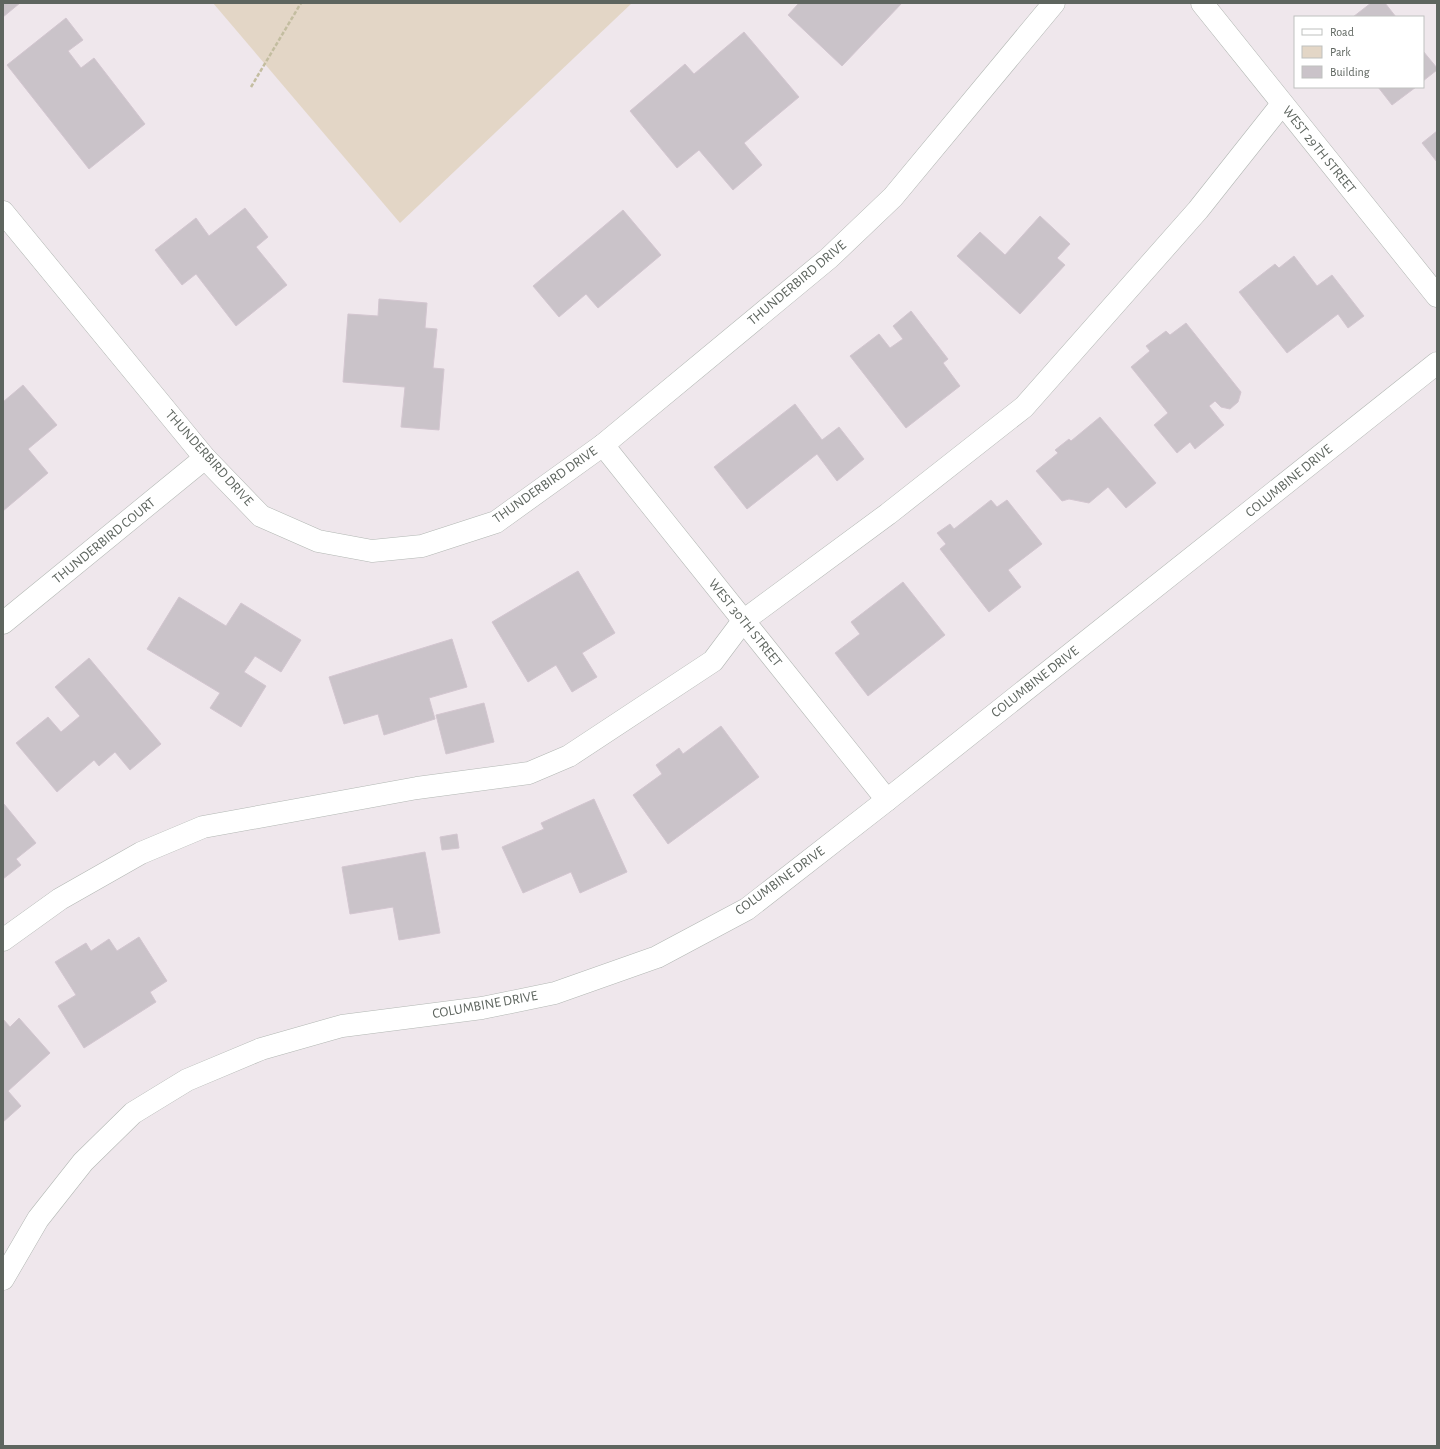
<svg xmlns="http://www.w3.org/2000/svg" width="1440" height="1449" viewBox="0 0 1440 1449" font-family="'Alegreya Sans',sans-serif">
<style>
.green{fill:#e3d6c6}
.building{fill:#cac3c9;stroke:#d3c6d0}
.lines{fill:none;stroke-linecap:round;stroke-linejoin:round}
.minor-casing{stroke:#b2b7b3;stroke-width:23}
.path{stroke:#c3bda0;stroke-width:2.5;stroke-dasharray:4 2;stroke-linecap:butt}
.minor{stroke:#fff;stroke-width:22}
.labels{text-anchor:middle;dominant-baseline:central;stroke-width:3;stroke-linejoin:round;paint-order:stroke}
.street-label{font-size:14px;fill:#5e655f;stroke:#fff}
</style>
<rect width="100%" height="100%" fill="#efe7ec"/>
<!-- green -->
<path class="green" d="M213,3H632L400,223Z"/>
<!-- building -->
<g class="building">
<path d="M3,3H20L3,17Z"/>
<path d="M799,3H902L842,66L788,15Z"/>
<path d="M1371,3H1385L1396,17H1353Z"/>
<path d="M66,18L83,40L68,51L81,68L94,58L145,124L89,169L7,65Z"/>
<path d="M744,32L799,97L744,143L762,165L733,190L699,150L677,168L630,111L685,64L694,74Z"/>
<path d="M1423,51L1437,68V70L1423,81Z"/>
<path d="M1378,87H1416L1392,105Z"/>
<path d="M1437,131V162L1422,143Z"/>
<path d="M245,208L268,237L256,247L287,285L236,326L196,274L182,285L155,250L196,218L209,236Z"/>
<path d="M623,210L661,255L598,308L586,294L559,317L533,286Z"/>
<path d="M1040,216L1070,244L1057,258L1065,265L1020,314L957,256L980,232L1005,255Z"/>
<path d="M1294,256L1317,286L1332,275L1364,316L1348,328L1338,314L1287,353L1239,292L1275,264L1279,268Z"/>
<path d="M379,299L427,303L425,328L437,329L433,368L444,369L439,430L401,427L405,387L343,382L348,314L378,316Z"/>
<path d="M911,311L948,359L943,363L960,386L906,428L850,356L879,334L890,348L903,339L893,326Z"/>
<path d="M1186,323L1241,392L1238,402L1230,409L1221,407L1215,401L1209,406L1224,425L1195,449L1190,442L1177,453L1154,425L1168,413L1131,367L1150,351L1146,346L1166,331L1170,335Z"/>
<path d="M23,385L57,425L28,449L48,473L3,511V402Z"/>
<path d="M795,404L822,440L839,427L864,459L837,481L817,454L747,509L714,467Z"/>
<path d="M1100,417L1156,483L1126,508L1108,487L1089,503L1069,499L1062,501L1036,471L1058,453L1055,450L1069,439L1071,441Z"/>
<path d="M991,500L997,507L1007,500L1042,544L1008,570L1021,587L989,612L940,549L946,544L937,533L950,524L954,529Z"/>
<path d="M578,571L615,633L582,653L597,677L572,692L556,665L528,682L492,622Z"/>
<path d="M903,582L945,635L868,696L835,653L860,634L851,622Z"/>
<path d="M179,597L226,626L241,603L301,640L281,672L255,656L244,672L266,686L241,727L210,708L220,693L147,649Z"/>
<path d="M452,639L467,687L429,698L435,719L384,735L378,714L344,724L329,677Z"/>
<path d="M89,658L161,744L130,770L115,752L99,766L94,760L57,792L16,743L48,717L61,732L80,716L55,687Z"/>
<path d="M484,703L494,742L446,754L436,715Z"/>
<path d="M721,726L759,777L668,844L633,795L662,774L656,765L679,748L683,754Z"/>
<path d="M594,799L627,872L580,893L571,872L523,893L502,847L544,829L541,823Z"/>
<path d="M4,804L36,843L16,859L21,865L3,879V805Z"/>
<path d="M457,834L459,848L442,850L440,837Z"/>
<path d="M425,852L440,933L399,940L393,907L350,914L342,867Z"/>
<path d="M139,937L167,981L150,992L156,1002L84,1048L58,1006L76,995L55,962L86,943L91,951L109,939L117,951Z"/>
<path d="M19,1018L50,1053L8,1091L21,1106L3,1122V1019L10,1027Z"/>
</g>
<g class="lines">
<defs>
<g id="minor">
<path d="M1202,3L1437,296"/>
<path d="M3,212L205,458L261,516L318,541L372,551L422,546L496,522L603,445L829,258L893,197L1054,3"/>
<path d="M603,445L887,800"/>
<path d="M3,623L205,458"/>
<path d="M3,940L60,899L141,853L203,827L417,788L529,773L569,756L713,661L743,621L888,514L1024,407L1198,210L1282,104"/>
<path d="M3,1279L38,1219L83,1162L133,1113L187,1080L261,1049L342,1026L482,1008L555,993L657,957L747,909L887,800L1437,363"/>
</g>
</defs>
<!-- minor casing -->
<use href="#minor" class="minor-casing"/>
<!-- path -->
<path class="path" d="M251,87L301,3"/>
<!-- minor -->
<use href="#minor" class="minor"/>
</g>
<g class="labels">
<!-- street labels -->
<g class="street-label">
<text transform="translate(1319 150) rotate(51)">WEST 29TH STREET</text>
<text transform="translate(797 283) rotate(-40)">THUNDERBIRD DRIVE</text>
<text transform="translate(209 458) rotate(48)">THUNDERBIRD DRIVE</text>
<text transform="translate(1289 481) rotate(-39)">COLUMBINE DRIVE</text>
<text transform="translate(545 485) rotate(-35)">THUNDERBIRD DRIVE</text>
<text transform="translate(104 541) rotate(-39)">THUNDERBIRD COURT</text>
<text transform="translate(745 623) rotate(51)">WEST 30TH STREET</text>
<text transform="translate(1035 682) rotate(-38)">COLUMBINE DRIVE</text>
<text transform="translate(780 881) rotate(-36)">COLUMBINE DRIVE</text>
<text transform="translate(485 1005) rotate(-10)">COLUMBINE DRIVE</text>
</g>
</g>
<!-- border -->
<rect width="1440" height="1449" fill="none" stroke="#5e655f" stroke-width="8"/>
<!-- legend -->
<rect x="1294" y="16" width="130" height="72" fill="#ffffff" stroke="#bfc1bf"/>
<rect x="1302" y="29" width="20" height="6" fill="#ffffff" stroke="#bfc1bf"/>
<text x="1330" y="36" font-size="12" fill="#5e655f">Road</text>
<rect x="1302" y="46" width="20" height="12" fill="#e3d6c6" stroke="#bfc1bf"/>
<text x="1330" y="56" font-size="12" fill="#5e655f">Park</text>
<rect x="1302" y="66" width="20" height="12" fill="#cac3c9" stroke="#bfc1bf"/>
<text x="1330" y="76" font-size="12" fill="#5e655f">Building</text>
</svg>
